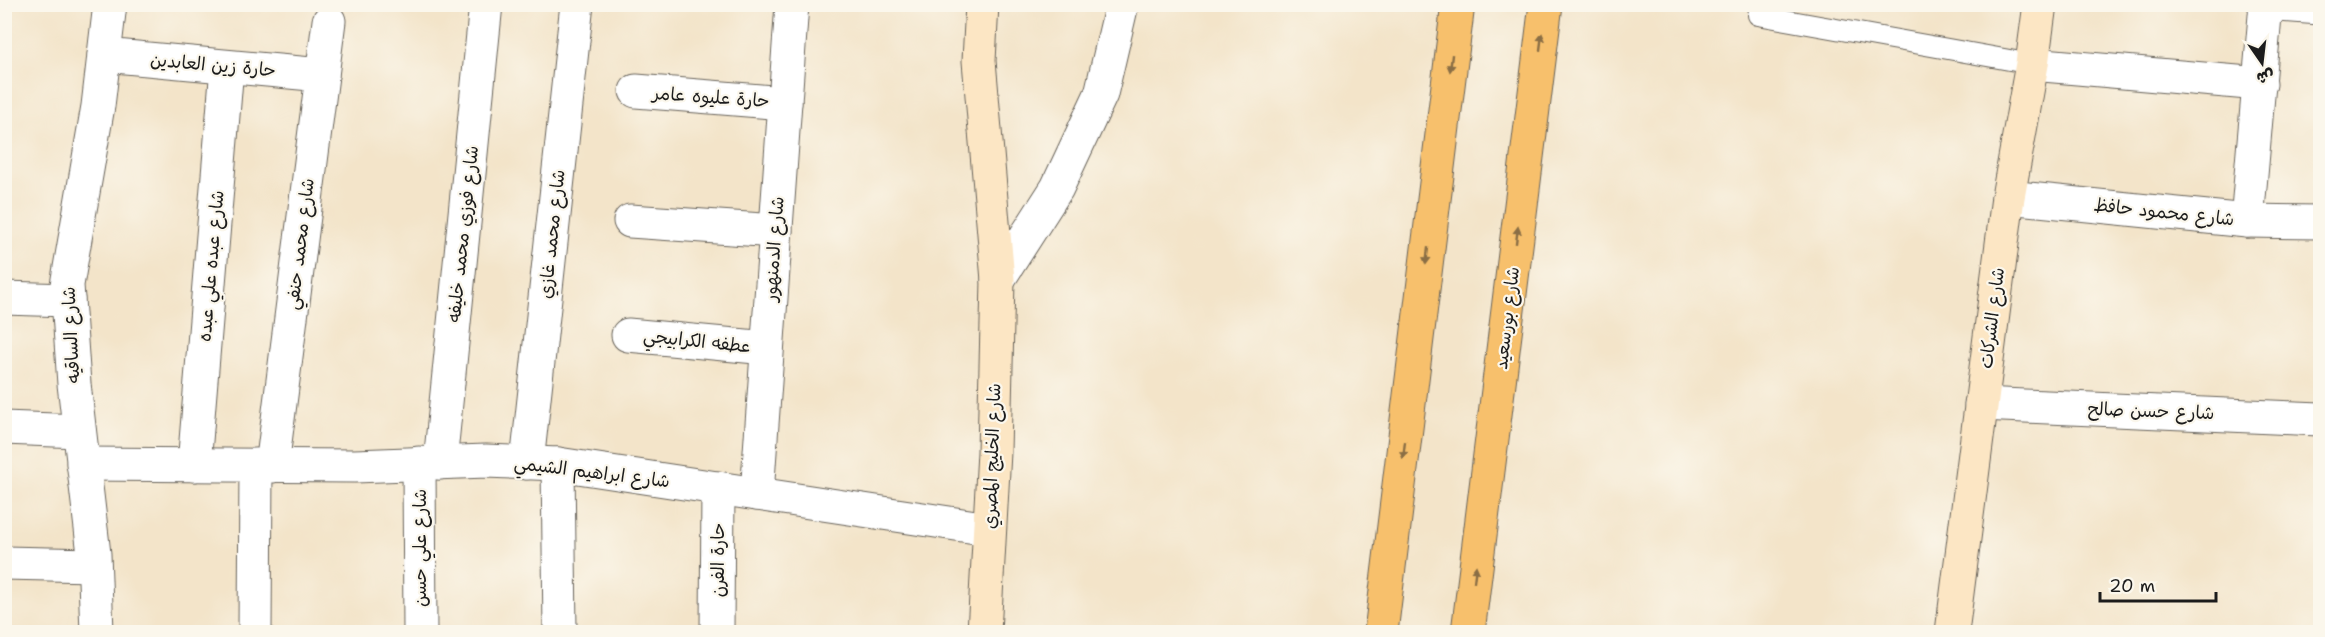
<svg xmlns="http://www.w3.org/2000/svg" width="2325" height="637" viewBox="0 0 2325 637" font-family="'Shantell Sans','Playpen Sans Arabic',sans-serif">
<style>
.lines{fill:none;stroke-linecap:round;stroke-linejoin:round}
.lane-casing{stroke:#676259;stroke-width:22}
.street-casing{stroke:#676259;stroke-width:35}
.secondary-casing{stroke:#676259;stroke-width:35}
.primary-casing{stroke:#676259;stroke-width:35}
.lane{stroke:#fff;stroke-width:20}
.street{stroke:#fff;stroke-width:33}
.secondary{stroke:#fce6c4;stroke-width:33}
.primary{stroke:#f7c06c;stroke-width:33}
.oneway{fill:#8a6e44}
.labels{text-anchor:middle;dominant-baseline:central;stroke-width:4.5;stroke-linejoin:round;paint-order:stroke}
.street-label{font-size:18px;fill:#1c1c1c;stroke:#fbf7ec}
</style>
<rect width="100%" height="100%" fill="#fbf7ec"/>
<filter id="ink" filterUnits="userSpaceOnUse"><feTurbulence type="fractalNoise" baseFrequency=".0167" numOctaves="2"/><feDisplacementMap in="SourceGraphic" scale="12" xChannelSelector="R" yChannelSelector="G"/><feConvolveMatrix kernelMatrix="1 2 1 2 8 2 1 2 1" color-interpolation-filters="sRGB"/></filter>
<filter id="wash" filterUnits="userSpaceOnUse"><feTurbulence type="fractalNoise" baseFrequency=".008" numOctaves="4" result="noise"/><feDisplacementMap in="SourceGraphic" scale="24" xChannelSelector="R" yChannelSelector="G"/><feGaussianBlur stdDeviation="1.35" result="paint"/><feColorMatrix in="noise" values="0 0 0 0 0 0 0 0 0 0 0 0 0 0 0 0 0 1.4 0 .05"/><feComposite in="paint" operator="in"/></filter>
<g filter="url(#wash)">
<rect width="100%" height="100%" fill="#f3e4c9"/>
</g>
<g filter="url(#ink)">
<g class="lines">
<defs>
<path id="lane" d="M1758,15L2032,64"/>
<g id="street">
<path d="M2264,4L2320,8"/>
<path d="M104,55L322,75"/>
<path d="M2032,64L2260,84"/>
<path d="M636,91L785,103"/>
<path d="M2008,197L2247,221L2320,222"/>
<path d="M630,221L776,231"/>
<path d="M2247,221L2266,4"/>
<path d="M998,280L1057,188L1101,94L1122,4"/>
<path d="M4,298L68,300"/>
<path d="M628,335L767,348"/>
<path d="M1981,404L2320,419"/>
<path d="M4,428L79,431"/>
<path d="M419,463L420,632"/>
<path d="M440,463L486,4"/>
<path d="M527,463L577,4"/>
<path d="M83,464L355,466L486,461L558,464L989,529"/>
<path d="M558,464L560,632"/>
<path d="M194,465L227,67"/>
<path d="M272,466L329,21"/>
<path d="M757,494L792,4"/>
<path d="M4,563L94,565"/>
<path d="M97,632L94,554L74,384L67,285L98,106L110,4"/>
<path d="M255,632L256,465"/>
<path d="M717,632L718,488"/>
</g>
<g id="secondary">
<path d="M982,4L979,61L998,280L994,452L984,632"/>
<path d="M1952,632L2008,197L2032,64L2040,4"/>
</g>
<g id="primary">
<path d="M1381,632L1458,4"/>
<path d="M1468,632L1546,4"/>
</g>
</defs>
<!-- lane casing -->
<use href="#lane" class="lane-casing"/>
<!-- street casing -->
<use href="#street" class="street-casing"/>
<!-- secondary casing -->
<use href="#secondary" class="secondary-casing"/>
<!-- primary casing -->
<use href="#primary" class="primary-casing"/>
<!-- lane -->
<use href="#lane" class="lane"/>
<!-- street -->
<use href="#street" class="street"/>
<!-- secondary -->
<use href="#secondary" class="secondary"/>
<!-- primary -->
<use href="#primary" class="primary"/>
</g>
<!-- one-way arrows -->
<defs><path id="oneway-solid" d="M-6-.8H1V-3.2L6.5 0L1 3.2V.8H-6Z" transform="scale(1.5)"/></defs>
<g class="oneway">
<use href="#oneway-solid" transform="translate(1541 42) rotate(-83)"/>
<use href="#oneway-solid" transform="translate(1451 63) rotate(97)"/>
<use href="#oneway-solid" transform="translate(1517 235) rotate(-83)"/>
<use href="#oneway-solid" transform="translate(1427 256) rotate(97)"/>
<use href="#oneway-solid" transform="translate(1404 450) rotate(97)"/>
<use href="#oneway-solid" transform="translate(1475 574) rotate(-83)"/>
</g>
</g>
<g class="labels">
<!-- street labels -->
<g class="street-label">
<text transform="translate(213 65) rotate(5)">حارة زين العابدين</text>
<text transform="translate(711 97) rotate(4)">حارة عليوه عامر</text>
<text transform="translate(2164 212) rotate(6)">شارع محمود حافظ</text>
<text transform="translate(463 234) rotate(-84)">شارع فوزي محمد خليفه</text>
<text transform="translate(552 234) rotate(-84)">شارع محمد غازي</text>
<text transform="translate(300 244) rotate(-83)">شارع محمد حنفي</text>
<text transform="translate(774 249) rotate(-86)">شارع الدمنهور</text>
<text transform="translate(211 266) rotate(-85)">شارع عبده علي عبده</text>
<text transform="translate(1507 318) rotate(-83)">شارع بورسعيد</text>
<text transform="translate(1992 318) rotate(-83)">شارع الشركات</text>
<text transform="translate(71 335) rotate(-93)">شارع الساقيه</text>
<text transform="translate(697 341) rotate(6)">عطفه الكرابيجي</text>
<text transform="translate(2151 411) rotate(2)">شارع حسن صالح</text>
<text transform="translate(992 456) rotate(-88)">شارع الخليج المصري</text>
<text transform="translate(592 472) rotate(7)">شارع ابراهيم الشيمي</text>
<text transform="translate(420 548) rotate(-90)">شارع علي حسن</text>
<text transform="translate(718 560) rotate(-90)">حارة الفرن</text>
</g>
</g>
<!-- margin -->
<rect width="2325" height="637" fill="none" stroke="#fbf7ec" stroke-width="24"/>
<!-- north arrow -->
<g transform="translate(2262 63) rotate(166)" stroke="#fbf7ec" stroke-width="4.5" paint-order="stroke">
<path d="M0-4.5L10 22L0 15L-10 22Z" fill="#1c1c1c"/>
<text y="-9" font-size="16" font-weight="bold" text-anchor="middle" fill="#1c1c1c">ش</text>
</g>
<!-- scale -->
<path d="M2100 592v9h116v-9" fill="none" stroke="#1c1c1c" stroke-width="3"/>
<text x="2109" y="592" font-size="18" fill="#1c1c1c" stroke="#fbf7ec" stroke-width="4.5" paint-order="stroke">20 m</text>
</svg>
